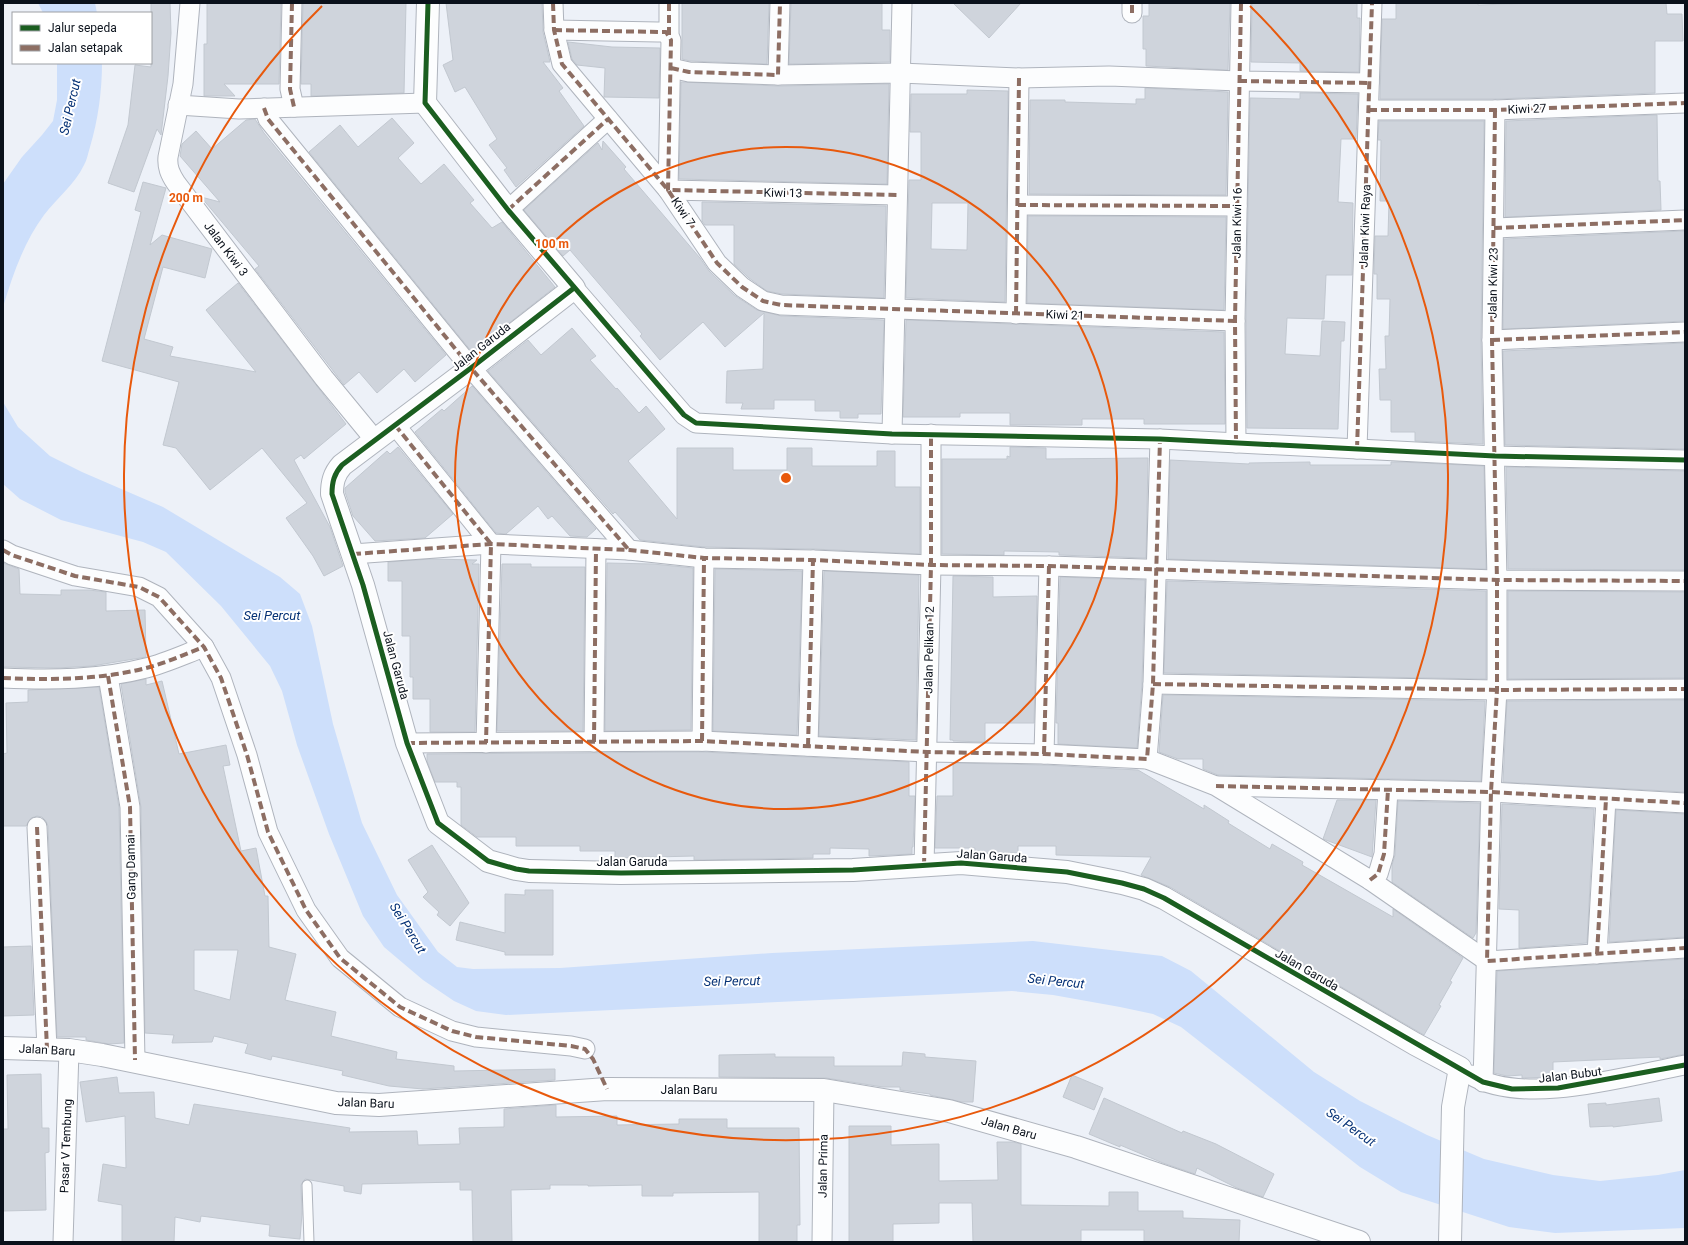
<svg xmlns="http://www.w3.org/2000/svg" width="1688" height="1245" viewBox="0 0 1688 1245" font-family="Roboto,sans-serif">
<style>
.water{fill:#cddffb}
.building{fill:#cfd4dc;stroke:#c2c8d0;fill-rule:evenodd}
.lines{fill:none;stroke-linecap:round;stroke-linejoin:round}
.lane-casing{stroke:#afb4bd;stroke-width:11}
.street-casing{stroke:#afb4bd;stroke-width:21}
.secondary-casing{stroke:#afb4bd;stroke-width:24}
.lane{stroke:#fcfdfe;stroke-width:9}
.street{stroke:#fcfdfe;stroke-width:19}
.secondary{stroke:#fcfdfe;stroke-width:22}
.quiet{stroke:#8d6e63;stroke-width:4;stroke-dasharray:8 4;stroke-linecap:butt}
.cycleway-casing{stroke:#fff;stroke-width:8}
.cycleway{stroke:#1b5e20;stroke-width:5}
.ring{fill:none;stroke:#e8590c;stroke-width:2}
.labels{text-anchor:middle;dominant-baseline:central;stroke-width:4;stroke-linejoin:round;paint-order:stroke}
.street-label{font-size:12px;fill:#0a111b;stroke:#fff}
.water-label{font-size:13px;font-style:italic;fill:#063276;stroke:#fff}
.centre{fill:#e8590c;stroke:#fff;stroke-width:2}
.ring-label{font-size:12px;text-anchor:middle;font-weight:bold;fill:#e8590c;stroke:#fff;stroke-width:4;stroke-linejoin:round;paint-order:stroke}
</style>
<rect width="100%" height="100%" fill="#edf1f8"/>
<!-- water -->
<g class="water">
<path d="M38,3H95L97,13H43Z"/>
<path d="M57,63H102C102,91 98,120 90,147C88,153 87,160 84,165C75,184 57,198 44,215C24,242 13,274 3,307V184L22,157L42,135L53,121L57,100Z"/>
<path d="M3,402L18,427L50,456L82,472L163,507L280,577L300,594L312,626L333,724L362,823L397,895L438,952L457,967L473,969L560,968L772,953L1033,941L1162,956L1191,971L1314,1072L1360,1101L1427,1135L1484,1159L1553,1175L1600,1181L1658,1175L1685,1170V1228L1555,1233L1509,1227L1401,1192L1360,1167L1181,1027L1153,1014L1120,1007L1053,995L1012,991L506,1015L476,1011L454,1001L423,980L384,947L363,916L329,834L297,745L282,691L270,666L221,606L166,552L143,542L61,520L20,499L3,484Z"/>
</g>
<!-- building -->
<g class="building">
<path d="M151,3H170L171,33L168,76L161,135L157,129L134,192L108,183L128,125L135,65L151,67Z"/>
<path d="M207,3H281L279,84H224L235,96H204V44H207Z"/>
<path d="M303,3H406L404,93L311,96V84H301Z"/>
<path d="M446,3H542L543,32L550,62H543L563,88L559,91L584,126L516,187L504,170L507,168L489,145L497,139L465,87L455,92L443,65L453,60Z"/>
<path d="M682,3H769L767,64L690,61L682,59Z"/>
<path d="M791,3H882V30H890V62L789,64Z"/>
<path d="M953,3H1021L989,38Z"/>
<path d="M1149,3H1230L1228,70L1146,66V49H1143V16H1149Z"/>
<path d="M1252,3H1357V18H1360L1359,72L1300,71V63L1251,62Z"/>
<path d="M1396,3H1478V5L1538,3H1666L1667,14H1682L1683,41H1655V93L1495,99H1380L1382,19H1396Z"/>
<path d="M568,42L612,47L660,48L659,98L604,97L605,68L577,65L572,59Z"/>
<path d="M681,82L778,86L889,84L887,184L679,179Z"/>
<path d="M1145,88L1228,92L1226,195L1029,194L1030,100H1065V102L1136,104V99H1145Z"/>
<path d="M967,90L1008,91L1005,302L906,298L909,180H921V132H910L911,94H967ZM932,203H968L967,250L931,249Z"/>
<path d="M1300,93L1358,94L1356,139H1341L1338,202L1353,203L1352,275H1326L1324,319L1287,318L1285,354L1320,356L1322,321L1345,322L1344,341H1341L1338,429L1247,428L1246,321L1250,98L1300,99Z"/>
<path d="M1657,115L1658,181H1660L1661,210L1505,217L1506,121Z"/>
<path d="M392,118L414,143L398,158L421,184L444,164L474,200L470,203L492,228L502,222L555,287L472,352L309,152L340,125L358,147Z"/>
<path d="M255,119L264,133L446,355L415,382L404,369L377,393L359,372L344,385L255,269L259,266L201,197L220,202L180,156L182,144L196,131L212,149L246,120Z"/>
<path d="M1379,121H1484L1481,340L1483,444L1415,441V432H1391V400H1380L1379,369H1386L1385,336H1389L1390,299H1377V274H1374L1375,236H1388L1389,201H1380L1381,140H1378Z"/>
<path d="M603,141L626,167L624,169L700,258L709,271L734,295L757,310L781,316L884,320L881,414H858V418H840V411H815V400H774V409H741L743,403H726L727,371L763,369L764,313L725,347L703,322L660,360L640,336L642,334L570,250L563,256L524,210L598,143L602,150Z"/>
<path d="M143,182L166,188L150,245L162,235L212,249L205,278L163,267L144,339L173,347L170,356L256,372L206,310L238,283L346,424L304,459L301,455L294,460L330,527L343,566L324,576L313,556L286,518L307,503L262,448L210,490L176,448L163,445L179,382L102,361L141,212L135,210Z"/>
<path d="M702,202L886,206L884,298L782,294L767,291L749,278L734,264V225H705L702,221Z"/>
<path d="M1028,216L1226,217L1224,310L1027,303Z"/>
<path d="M1685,231V321L1503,329L1504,239Z"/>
<path d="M906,320L1224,332L1225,424H1144V419H1082V425H1010V413H960V417H903Z"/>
<path d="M572,328L596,356L590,360L616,389L617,388L639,413L646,406L665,429L628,461L677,519V448H733V470H787V448H812V466H877V451H895V487H920V554L813,549L705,547L640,540L615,512L613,514L488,371L528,340L541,355Z"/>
<path d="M1685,343V449L1505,445L1503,351Z"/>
<path d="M472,386L596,529L587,537L570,536L552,516L548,519L538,506L506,534L496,533L415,432L442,409L444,411Z"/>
<path d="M398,447L453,514L425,538L375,541L353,516L345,492V488L387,451L390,454Z"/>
<path d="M1010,447L1046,448V459L1148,458L1146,558L1059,555V552L1004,551V555L942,554V459H1007V456L1010,457Z"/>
<path d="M1170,460L1249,464V463L1310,462V465H1391V462H1401L1484,466L1486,569L1168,559Z"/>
<path d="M1506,467L1685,471V570L1508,569Z"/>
<path d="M430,559L477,560L472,564H479L475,732H430V699H413V677H410V636H402V581H388V562Z"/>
<path d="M3,563L19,569L20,594L61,595V590H89L106,592V611L145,610L146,657L92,666L57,668L3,667Z"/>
<path d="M607,563L653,564L693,568L691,730L605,731Z"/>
<path d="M502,564H531V567H585L583,731H497Z"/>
<path d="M715,569L802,571L797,735L713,731Z"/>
<path d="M824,571L919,575L916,740L819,736Z"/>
<path d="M953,576L993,577V597L1037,596L1034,723H985V742L953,741V740H950Z"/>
<path d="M1060,577L1145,580L1142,683L1137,748L1058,744V723H1056Z"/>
<path d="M1167,581L1486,591V679L1164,673Z"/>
<path d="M1508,591L1685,592V678L1508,679Z"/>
<path d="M146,679V685L162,681L179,754L226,745L230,765L223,766L241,851L256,848L265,896H268L269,947L296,954L285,1000L336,1012L331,1036L397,1052L396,1059L454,1066V1071L555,1069V1080L423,1089L389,1086L342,1075L343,1071L272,1056L271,1060L245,1053L248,1044L214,1036L212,1042L172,1043L174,1035L145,1033L141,807L121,684ZM194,950H238L230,1000L194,990Z"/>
<path d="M99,687L119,808L124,1043L109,1044L86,1040V1037H57L48,826L46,821L42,817L37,816L31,818L26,826H3V754L7,753L6,703L28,702V690Z"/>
<path d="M1163,695L1485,701L1481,781L1218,775L1203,769V759H1178L1159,752Z"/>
<path d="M1685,700V792L1503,782L1507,701Z"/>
<path d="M702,752L909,762V796H915L913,847H912V854L869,856V849L830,848V854H813V858L694,860V856L615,858V851H580V846H516V837H477L461,825V787H457V782H435L427,761V754Z"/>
<path d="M953,763L1044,765L1138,770L1204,809V805L1229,821L1228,823L1270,849L1272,844L1303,862L1302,865L1393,917V909L1463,958L1450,981L1452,982L1439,1005L1441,1006L1424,1035L1170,887L1141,875L1151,857L1056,855V846H1018V853L975,852V848H935L937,796H953Z"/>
<path d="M1337,800H1376L1372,857L1323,839Z"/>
<path d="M1398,801L1480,803L1476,933L1473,938L1392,882V865L1395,855Z"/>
<path d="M1502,804L1594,809L1587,943L1519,948V910L1499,909Z"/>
<path d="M1616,810L1685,814V937L1609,942Z"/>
<path d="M432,845L469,903L450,926L437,915L439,912L423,897L428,892L408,860Z"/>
<path d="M525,890H553V955H505V952L456,940L460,922L505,933V894L525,895Z"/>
<path d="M31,946L34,1015L3,1016V947Z"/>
<path d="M1685,959V999H1684L1685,1054L1660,1059V1057L1553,1062V1077L1522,1078V1075L1507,1076L1494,1073L1497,971Z"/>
<path d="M903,1052L925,1054V1057L976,1061L973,1102H962L930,1095V1094L900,1090V1087H883L826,1078L719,1077V1055L775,1054V1057H834V1066H902Z"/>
<path d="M41,1074L42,1128H49V1152L45,1153L46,1210L3,1211V1129H8L7,1075Z"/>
<path d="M1072,1075L1103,1088L1094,1110L1063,1097Z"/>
<path d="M117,1077L119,1093L154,1092L155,1118L189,1125L194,1104L350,1128L349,1132L417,1131L418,1145L460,1144L459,1128L504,1127V1109L556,1105V1117L617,1116V1125L679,1124V1119H727V1128H799L800,1225H797V1242H759V1192L673,1193V1196H642V1185L588,1186V1185H550V1189L511,1190L512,1242H473L472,1190H460V1182L362,1184L361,1194L344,1191V1186L305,1179L301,1185L302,1214L300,1239L269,1236L270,1225L201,1216L200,1222L175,1217L174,1242H122V1205L98,1201L103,1164L126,1168L125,1116L86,1122L80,1082Z"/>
<path d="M1104,1098L1182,1133L1183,1131L1216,1144L1274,1174L1263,1197L1237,1188L1197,1168L1195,1174L1163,1163L1120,1145V1147L1089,1134Z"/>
<path d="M1659,1098L1662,1121L1613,1127V1126L1590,1127L1588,1104L1606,1103V1105Z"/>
<path d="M849,1126H891V1145L939,1144V1181L998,1180L997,1142H1013L1021,1144V1205L1109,1206V1192H1138V1211H1183V1218L1240,1220L1239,1242H1144V1230H1081V1242H973L972,1203H939V1223L893,1224V1242H849Z"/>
</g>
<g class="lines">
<defs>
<path id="lane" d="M307,1185L309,1242"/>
<g id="street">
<path d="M190,3L183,84L168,157C167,167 170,174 176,183L324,378L375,440"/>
<path d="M292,3L290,89L294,107"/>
<path d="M553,3L554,30L562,64L668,190L717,263L742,287L763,301L781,305L1235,321"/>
<path d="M1132,13V3"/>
<path d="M554,30L658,32H666L671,40L668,190L897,195"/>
<path d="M669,35V3"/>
<path d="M671,68L689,72L778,75L900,73L1019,78L1109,76L1239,81L1369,83"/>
<path d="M778,75L780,3"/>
<path d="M178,105L239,109L425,103"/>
<path d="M264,108L268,119L471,368L629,550"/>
<path d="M1369,110H1495L1685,103"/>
<path d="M1018,205L1237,206"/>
<path d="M508,210L608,119"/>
<path d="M1494,228L1685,220"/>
<path d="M574,288L684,415L696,423L892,434L1160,439L1495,456L1685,460"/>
<path d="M1016,314L1019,78"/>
<path d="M1492,340L1685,332"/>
<path d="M395,425L491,544L486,743"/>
<path d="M892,434L902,3"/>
<path d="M1236,443L1235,321L1241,3"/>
<path d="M1357,449L1372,3"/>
<path d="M3,550L12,555L75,576L139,587L159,597L204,647L221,678L247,755L268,832L306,910L340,958L400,1007L452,1031L476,1037L571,1046L585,1049"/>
<path d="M353,554L491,544L629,550L704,558L813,560L931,565L1049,566L1497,580L1685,581"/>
<path d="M108,676L130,807L135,1060"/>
<path d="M3,678C50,680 100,680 146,668C166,663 185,654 204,647"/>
<path d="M1153,684L1497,690L1685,689"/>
<path d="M702,741L704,558"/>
<path d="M594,742L596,549"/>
<path d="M407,743L702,741L927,752L1044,754L1147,759L1216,786L1370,880L1487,961L1685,948"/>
<path d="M808,746L813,560"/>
<path d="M1044,754L1049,566"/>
<path d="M1147,759L1153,684L1160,439"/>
<path d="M1218,786L1491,792L1685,803"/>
<path d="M37,827L47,1049"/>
<path d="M924,866L931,565V434"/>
<path d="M1370,880L1378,874L1384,854L1388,790"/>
<path d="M1597,954L1606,799"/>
<path d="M1471,1075C1523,1107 1627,1076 1685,1065"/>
<path d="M1483,1082L1491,792L1497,690V580L1492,340L1495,110"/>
<path d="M63,1242L69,1050"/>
<path d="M822,1242L824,1090"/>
</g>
<g id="secondary">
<path d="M428,3L425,103L508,210L574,288L471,368L342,465C334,474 332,482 332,494L363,585L407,743L438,823L488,861L516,869L529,871L621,873L853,870L961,863L1067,872L1122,883L1144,889L1164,898L1415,1044L1460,1068L1453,1107L1450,1242"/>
<path d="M3,1048L69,1050L102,1055L336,1103L379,1105L607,1089L824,1090L949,1111L1076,1147L1359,1242"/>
</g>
</defs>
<!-- lane casing -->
<use href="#lane" class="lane-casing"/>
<!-- street casing -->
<use href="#street" class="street-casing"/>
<!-- secondary casing -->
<use href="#secondary" class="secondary-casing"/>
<!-- lane -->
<use href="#lane" class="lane"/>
<!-- street -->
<use href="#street" class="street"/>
<!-- secondary -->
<use href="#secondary" class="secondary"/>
<!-- quiet -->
<g class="quiet">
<path d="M292,3L290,89L294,107"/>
<path d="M553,3L554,30L562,64L668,190L717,263L742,287L763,301L781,305L1235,321"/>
<path d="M1132,13V3"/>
<path d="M554,30L658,32H666L671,40L668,190L897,195"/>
<path d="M669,35V3"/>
<path d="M671,68L689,72L778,75L780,3"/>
<path d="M1239,81L1369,83"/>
<path d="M264,108L268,119L471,368L629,550"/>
<path d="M1369,110H1495L1685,103"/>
<path d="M1495,110L1492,340L1497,580V690L1491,792L1487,961L1685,948"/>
<path d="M1018,205L1237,206"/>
<path d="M508,210L608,119"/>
<path d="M1494,228L1685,220"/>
<path d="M1016,314L1019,78"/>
<path d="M1492,340L1685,332"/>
<path d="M395,425L491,544L486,743"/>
<path d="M1236,443L1235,321L1241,3"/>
<path d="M1357,449L1372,3"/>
<path d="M3,550L12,555L75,576L139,587L159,597L204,647L221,678L247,755L268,832L306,910L340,958L400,1007L452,1031L476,1037L571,1046L585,1049L593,1059L607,1089"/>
<path d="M353,554L491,544L629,550L704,558L813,560L931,565L1049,566L1497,580L1685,581"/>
<path d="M108,676L130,807L135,1060"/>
<path d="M3,678C50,680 100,680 146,668C166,663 185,654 204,647"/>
<path d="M1153,684L1497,690L1685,689"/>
<path d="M702,741L704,558"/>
<path d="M594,742L596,549"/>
<path d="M407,743L702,741L927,752L1044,754L1147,759L1153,684L1160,439"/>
<path d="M808,746L813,560"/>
<path d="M1044,754L1049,566"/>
<path d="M1216,786L1491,792L1685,803"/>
<path d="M37,827L47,1049"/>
<path d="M924,866L931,565V434"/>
<path d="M1370,880L1378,874L1384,854L1388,790"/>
<path d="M1597,954L1606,799"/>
</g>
<defs>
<g id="cycleway">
<path d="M428,3L425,103L508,210L684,415L696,423L892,434L1160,439L1495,456L1685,460"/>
<path d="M574,288L471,368L342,465C334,474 332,482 332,494L363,585L407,743L438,823L488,861L516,869L529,871L621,873L853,870L961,863L1067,872L1122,883L1144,889L1164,898L1483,1082L1512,1089L1558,1088L1685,1065"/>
</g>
</defs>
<!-- cycleway casing -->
<use href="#cycleway" class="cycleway-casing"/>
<!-- cycleway -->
<use href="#cycleway" class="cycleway"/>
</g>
<!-- distance rings -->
<g class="ring">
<circle cx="786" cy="478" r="331"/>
<path d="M1250 6A662 662 0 1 1 322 6"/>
</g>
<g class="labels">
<!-- street labels -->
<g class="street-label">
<text transform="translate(1527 109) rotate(-2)">Kiwi 27</text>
<text transform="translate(783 193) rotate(1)">Kiwi 13</text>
<text transform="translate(683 212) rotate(56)">Kiwi 7</text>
<text transform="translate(1237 223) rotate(-89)">Jalan Kiwi 16</text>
<text transform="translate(1365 226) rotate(-88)">Jalan Kiwi Raya</text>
<text transform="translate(226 249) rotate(53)">Jalan Kiwi 3</text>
<text transform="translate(1493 283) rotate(-89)">Jalan Kiwi 23</text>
<text transform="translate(1065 315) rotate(2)">Kiwi 21</text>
<text transform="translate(481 347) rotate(-38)">Jalan Garuda</text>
<text transform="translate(929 650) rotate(-89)">Jalan Pelikan 12</text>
<text transform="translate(396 665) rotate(75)">Jalan Garuda</text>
<text transform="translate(992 856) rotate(4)">Jalan Garuda</text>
<text x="632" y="862">Jalan Garuda</text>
<text transform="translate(131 867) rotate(-91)">Gang Damai</text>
<text transform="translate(1307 970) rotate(30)">Jalan Garuda</text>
<text transform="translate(47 1050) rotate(3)">Jalan Baru</text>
<text transform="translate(1570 1075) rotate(-7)">Jalan Bubut</text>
<text x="689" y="1090">Jalan Baru</text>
<text transform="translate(366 1103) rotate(2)">Jalan Baru</text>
<text transform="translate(1009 1128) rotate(16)">Jalan Baru</text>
<text transform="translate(66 1146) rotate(-88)">Pasar V Tembung</text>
<text transform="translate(823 1166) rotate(-89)">Jalan Prima</text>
</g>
<!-- water labels -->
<g class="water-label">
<text transform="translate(70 107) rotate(-77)">Sei Percut</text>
<text x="272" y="615">Sei Percut</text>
<text transform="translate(408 928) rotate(58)">Sei Percut</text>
<text transform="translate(732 981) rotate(-1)">Sei Percut</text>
<text transform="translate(1056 981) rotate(6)">Sei Percut</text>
<text transform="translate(1351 1127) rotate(35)">Sei Percut</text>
</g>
</g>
<circle cx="786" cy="478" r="6" class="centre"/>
<g class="ring-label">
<text x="186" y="202">200 m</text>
<text x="552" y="248">100 m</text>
</g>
<!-- border -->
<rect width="1688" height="1245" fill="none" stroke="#0a111b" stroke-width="8"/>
<!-- legend -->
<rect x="12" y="12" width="140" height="52" fill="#ffffff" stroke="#9da0a4"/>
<rect x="20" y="25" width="20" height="6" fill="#1b5e20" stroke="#9da0a4"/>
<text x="48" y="32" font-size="12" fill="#0a111b">Jalur sepeda</text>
<rect x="20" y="45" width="20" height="6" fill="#8d6e63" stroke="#9da0a4"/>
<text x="48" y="52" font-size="12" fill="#0a111b">Jalan setapak</text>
</svg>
